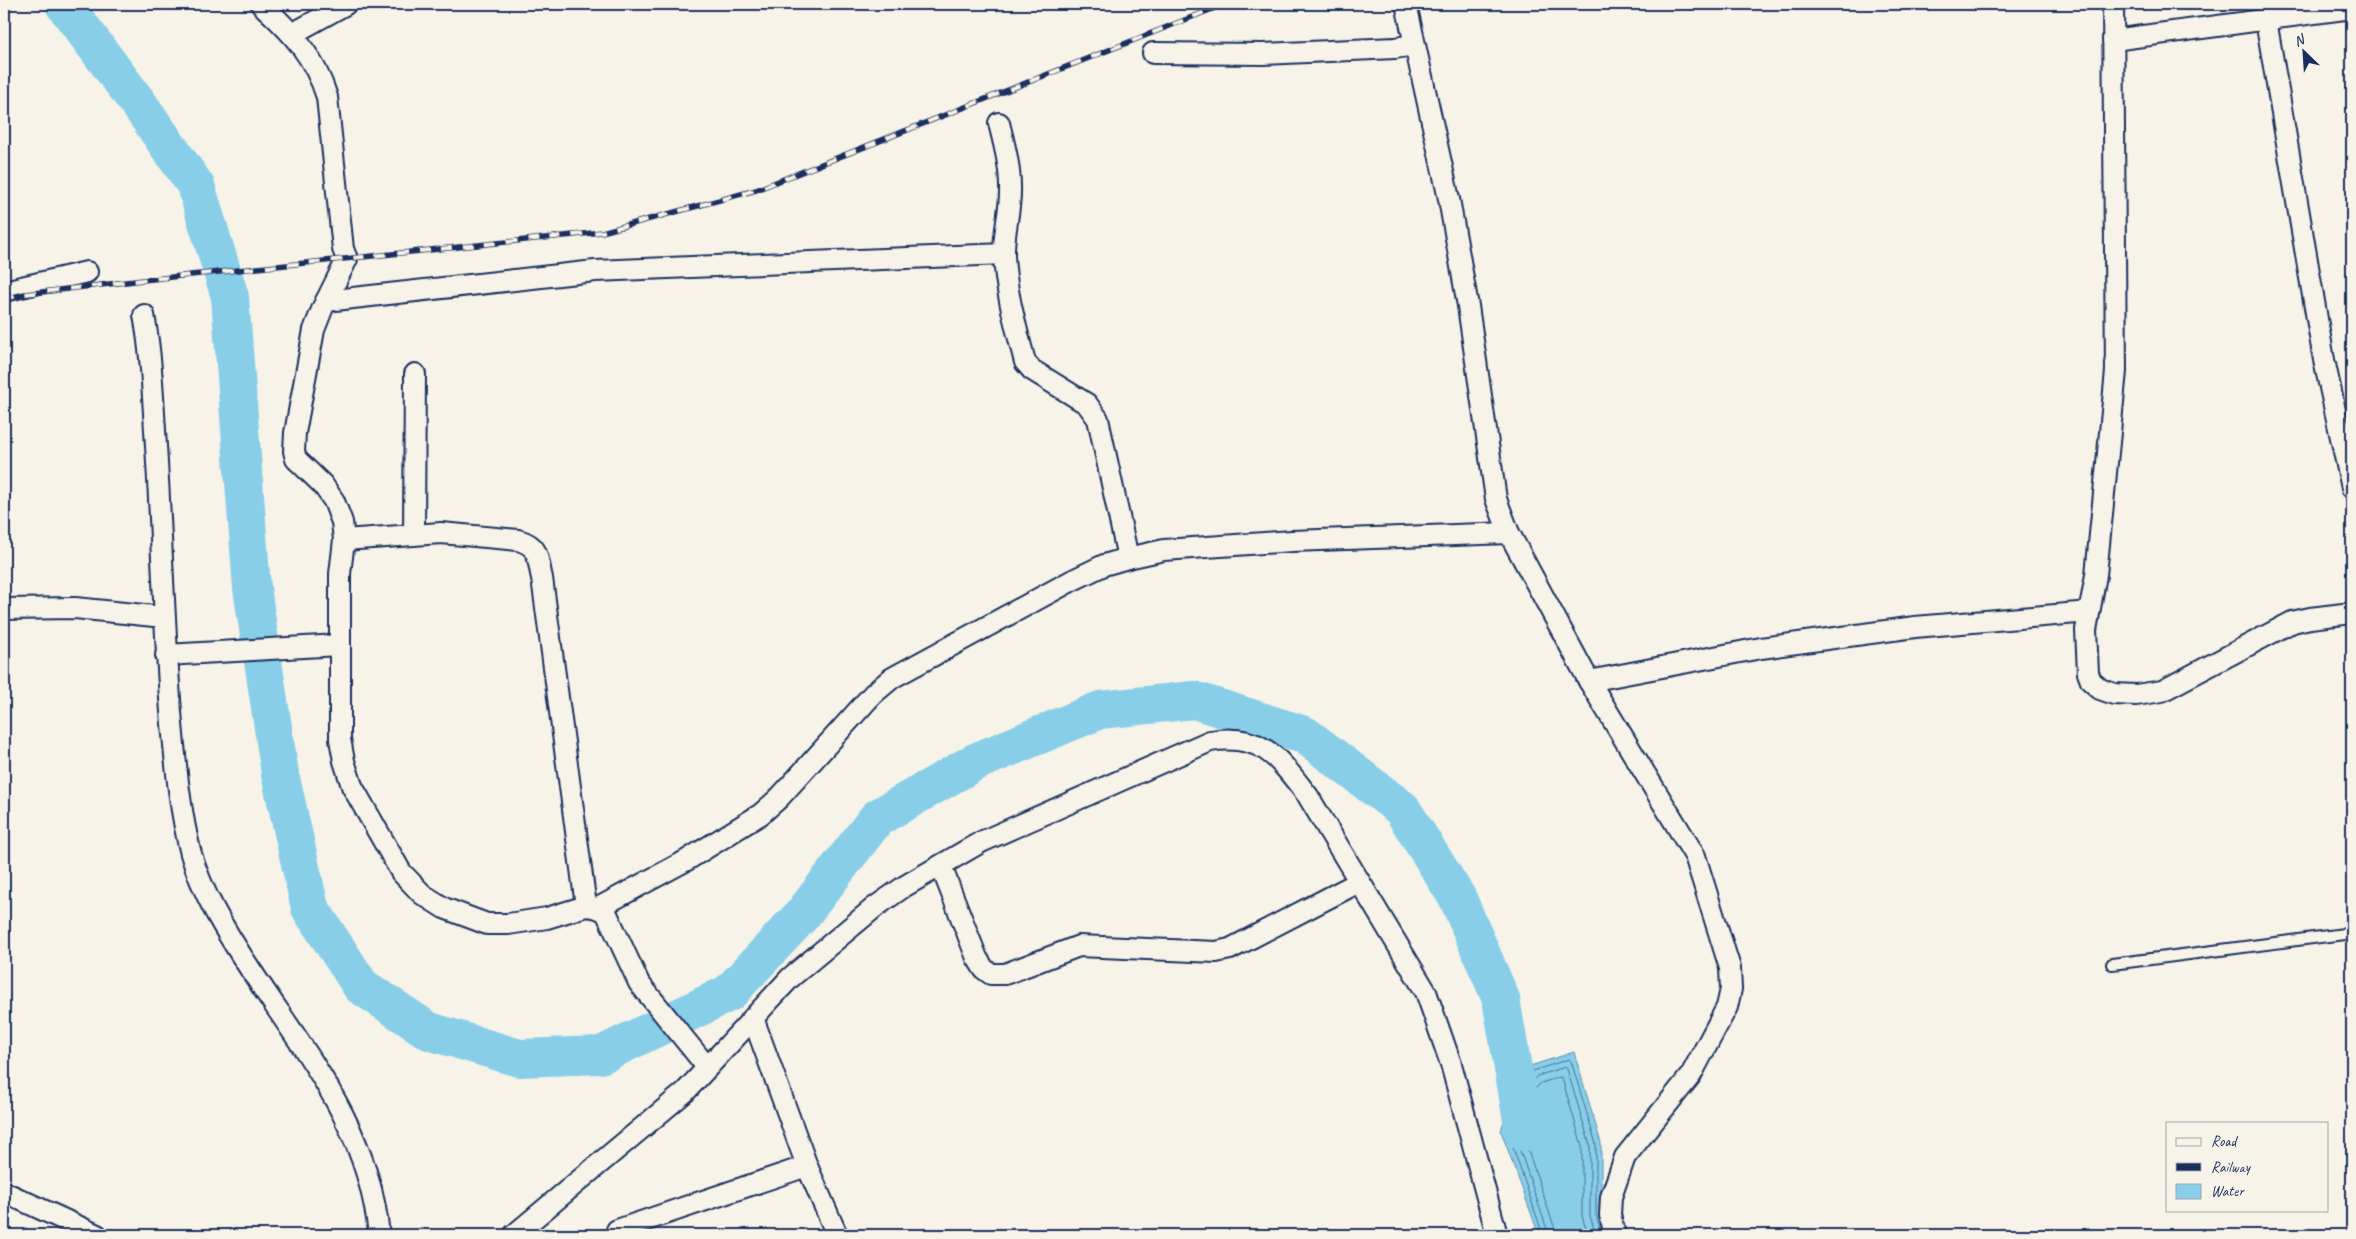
<svg xmlns="http://www.w3.org/2000/svg" width="2356" height="1239" viewBox="0 0 2356 1239" font-family="Caveat,sans-serif">
<style>
.water{fill:#88cee9;stroke:#5c8eb1}
.lines{fill:none;stroke-linecap:round;stroke-linejoin:round}
.shore{stroke:#476f96;stroke-width:1}
.river{stroke:#88cee9;stroke-width:38}
.service-casing{stroke:#1b2f5e;stroke-width:14}
.minor-casing{stroke:#1b2f5e;stroke-width:24}
.service{stroke:#f7f3e8;stroke-width:10}
.minor{stroke:#f7f3e8;stroke-width:20}
.rail-casing{stroke:#1b2f5e;stroke-width:5.5}
.rail{stroke:#f7f3e8;stroke-width:4;stroke-dasharray:11;stroke-linecap:butt}
</style>
<rect width="100%" height="100%" fill="#f7f3e8"/>
<filter id="ink" filterUnits="userSpaceOnUse"><feTurbulence type="fractalNoise" baseFrequency=".02" numOctaves="2"/><feDisplacementMap in="SourceGraphic" scale="10" xChannelSelector="R" yChannelSelector="G"/><feConvolveMatrix kernelMatrix="1 2 1 2 8 2 1 2 1" color-interpolation-filters="sRGB"/></filter>
<g filter="url(#ink)">
<!-- water -->
<path class="water" d="M1574,1052L1601,1143V1215L1607,1235H1539L1501,1131L1514,1084L1530,1066Z"/>
<g class="lines">
<!-- shore -->
<g class="shore">
<path d="M1543,1235L1507,1130L1519,1086L1533,1071L1569,1059L1571,1061L1596,1144V1215L1602,1235"/>
<path d="M1549,1235L1513,1130L1524,1089L1537,1076L1565,1067L1567,1069L1590,1145V1216L1596,1235"/>
<path d="M1557,1235L1521,1130L1531,1093L1541,1083L1560,1077L1562,1078L1582,1146V1216L1588,1235"/>
</g>
<!-- river -->
<path class="river" d="M64,4L141,107L196,186L230,297L252,588L280,774L310,908L361,986L429,1031L519,1058L601,1055L729,993L802,915L877,818L975,762L1100,710L1194,700L1305,735L1402,809L1458,899L1501,999L1524,1132"/>
<defs>
<path id="service" d="M2112,964L2352,933"/>
<g id="minor">
<path d="M261,4C292,32 314,56 327,97L343,249L347,259L323,307L314,330L295,433L294,451L296,459L323,485L334,501L342,522L344,540L340,574V739L344,761L352,786L401,872L422,894L444,908L487,924H508L547,918L586,906L598,908L606,912L639,983L707,1067"/>
<path d="M1406,4L1449,199L1468,306L1496,499L1509,533L1589,681L1695,856L1730,968L1731,989L1727,1007L1691,1075L1625,1157L1611,1197L1610,1215L1615,1235"/>
<path d="M2113,4L2116,371L2096,575L2086,630L2088,673L2091,681L2100,689L2114,694L2136,695L2162,691L2292,622L2310,618L2352,613"/>
<path d="M2266,20L2324,360L2352,488"/>
<path d="M292,34L346,4"/>
<path d="M2113,40L2352,8"/>
<path d="M1153,53L1263,54L1395,48L1414,45"/>
<path d="M999,123C1004,144 1010,165 1010,187C1011,210 1003,233 1004,256C1006,293 1016,327 1025,362L1032,370L1087,404L1098,419L1128,558"/>
<path d="M4,291L87,272"/>
<path d="M326,301L595,271L1004,254"/>
<path d="M144,315C152,358 153,402 156,446C162,539 164,631 172,724C176,767 180,812 191,854C202,892 222,925 243,958C302,1050 368,1123 379,1235"/>
<path d="M414,535L415,374"/>
<path d="M344,540L441,533L518,540C540,546 537,558 542,578L586,906"/>
<path d="M4,609L75,608L164,617"/>
<path d="M166,655L339,645"/>
<path d="M1589,681L1761,648L1915,627L2089,612"/>
<path d="M941,866L977,958L984,969L991,974H1005L1079,946L1216,952L1230,949L1359,882"/>
<path d="M598,908L687,860L761,814L779,798L873,694L892,678L1071,581L1104,565L1128,558L1164,550L1292,541L1509,533"/>
<path d="M753,1018L807,1166L837,1235"/>
<path d="M4,1192L97,1235"/>
<path d="M617,1230L807,1166"/>
<path d="M514,1235L685,1092L790,978L875,907L905,886L981,842L1210,741C1263,733 1278,758 1308,796L1426,992L1451,1064L1497,1235"/>
</g>
</defs>
<!-- service casing -->
<use href="#service" class="service-casing"/>
<!-- minor casing -->
<use href="#minor" class="minor-casing"/>
<!-- service -->
<use href="#service" class="service"/>
<!-- minor -->
<use href="#minor" class="minor"/>
<defs>
<path id="rail" d="M4,299L25,294L143,280L602,232L756,190L1225,4"/>
</defs>
<!-- rail casing -->
<use href="#rail" class="rail-casing"/>
<!-- rail -->
<use href="#rail" class="rail"/>
</g>
</g>
<!-- margin -->
<rect width="2356" height="1239" fill="none" stroke="#f7f3e8" stroke-width="20"/>
<rect x="10" y="10" width="2336" height="1219" fill="none" stroke="#1b2f5e" stroke-width="2" filter="url(#ink)"/>
<!-- legend -->
<rect x="2166" y="1122" width="162" height="90" fill="#f7f3e8" stroke="#9fa5b1"/>
<rect x="2176" y="1138" width="25" height="8" fill="#f7f3e8" stroke="#9fa5b1"/>
<text x="2211" y="1146" font-size="15" fill="#1b2f5e">Road</text>
<rect x="2176" y="1163" width="25" height="8" fill="#1b2f5e" stroke="#9fa5b1"/>
<text x="2211" y="1172" font-size="15" fill="#1b2f5e">Railway</text>
<rect x="2176" y="1184" width="25" height="15" fill="#88cee9" stroke="#9fa5b1"/>
<text x="2211" y="1196" font-size="15" fill="#1b2f5e">Water</text>
<!-- north arrow -->
<g transform="translate(2304 52) rotate(335)" stroke="#f7f3e8" stroke-width="4" paint-order="stroke">
<path d="M0-4L9 19L0 12L-9 19Z" fill="#1b2f5e"/>
<text y="-8" font-size="14" font-weight="bold" text-anchor="middle" fill="#1b2f5e">N</text>
</g>
</svg>
